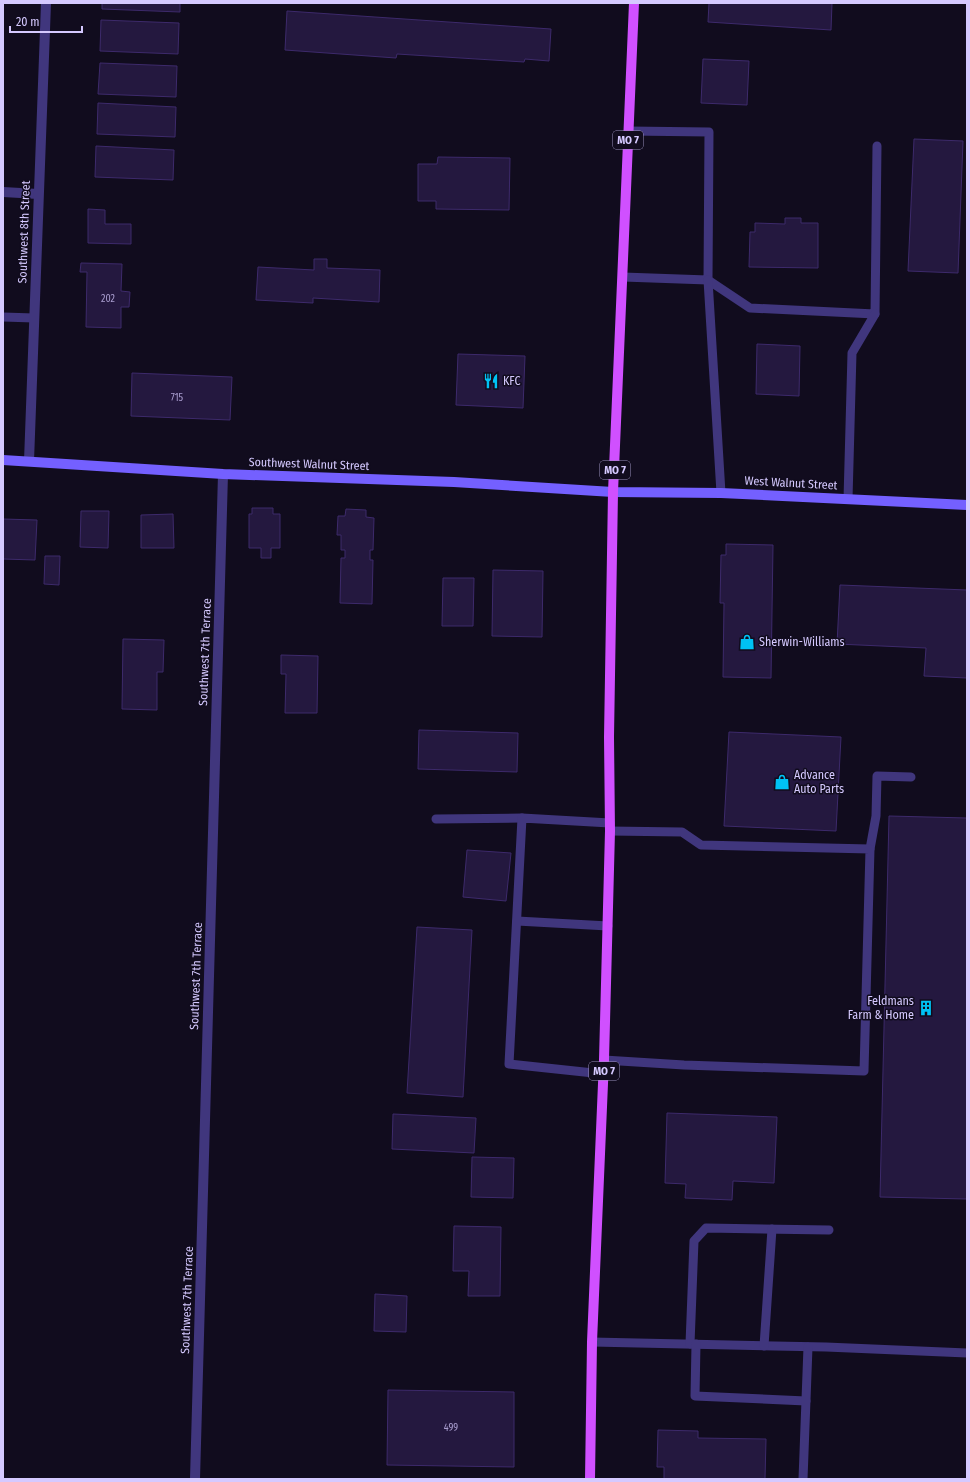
<svg xmlns="http://www.w3.org/2000/svg" width="970" height="1482" viewBox="0 0 970 1482" font-family="'Fira Sans Condensed',sans-serif">
<style>
.building{fill:#24183f;stroke:#3d2a6b}
.lines{fill:none;stroke-linecap:round;stroke-linejoin:round}
.lane{stroke:#40367d;stroke-width:9}
.street{stroke:#40367d;stroke-width:10}
.secondary{stroke:#7460ff;stroke-width:10}
.primary{stroke:#d050ff;stroke-width:10}
.labels{text-anchor:middle;dominant-baseline:central;stroke-width:3;stroke-linejoin:round;paint-order:stroke}
.number-label{font-size:10px;fill:#a99dcf}
.shield{fill:#110c1e;stroke:#9a90bc;stroke-width:1}
.shield-label{font-size:11px;font-weight:bold;fill:#d5c9ff}
.street-label{font-size:12px;fill:#d5c9ff;stroke:#110c1e}
.poi-label{font-size:12px;fill:#d5c9ff;stroke:#110c1e;text-anchor:start}
</style>
<rect width="100%" height="100%" fill="#110c1e"/>
<!-- building -->
<g class="building">
<path d="M102,3H180V12L102,9Z"/>
<path d="M709,3H832L831,30L708,22Z"/>
<path d="M287,11L551,29L549,61L525,59L524,62L397,54L396,58L285,50Z"/>
<path d="M101,20L179,23L178,54L100,51Z"/>
<path d="M703,59L749,61L747,105L701,103Z"/>
<path d="M100,63L177,66L176,97L98,94Z"/>
<path d="M98,103L176,107L175,137L97,134Z"/>
<path d="M914,139L963,141L958,273L908,271Z"/>
<path d="M96,146L174,150L173,180L95,177Z"/>
<path d="M438,157L510,158L509,210L436,209V201H418V164H437Z"/>
<path d="M88,209L105,210V224H131V244L88,243Z"/>
<path d="M785,218H801V223H818V268L749,267L750,232H755V223L785,224Z"/>
<path d="M314,259H327V268L380,270L379,302L313,298V303L256,300L258,267L314,270Z"/>
<path d="M81,263L122,264L121,291L130,292L129,307H121V328L86,327L87,272H80Z"/>
<path d="M757,344L800,346L799,396L756,394Z"/>
<path d="M458,354L525,356L523,408L456,405Z"/>
<path d="M132,373L232,377L230,420L131,416Z"/>
<path d="M252,508H273V514H280V548H271V558H261V548H249V514H252Z"/>
<path d="M346,509L366,510V517L374,518L373,550H370V560H373L372,604L340,603L341,558H345V550H341V535H337L338,516H345Z"/>
<path d="M81,511H109L108,548L80,547Z"/>
<path d="M173,514L174,548H141V515Z"/>
<path d="M3,519L37,520L35,560L3,559Z"/>
<path d="M726,544L773,545L771,678L723,677L724,603H720L721,555H726Z"/>
<path d="M45,556H60L59,585L44,584Z"/>
<path d="M493,570L543,571L542,637L492,636Z"/>
<path d="M443,578H474L473,626H442Z"/>
<path d="M840,585L967,590V678L924,676L926,648L837,644Z"/>
<path d="M123,639L164,640L163,672H157V710L122,709Z"/>
<path d="M281,655L318,656L317,713H285L286,674H281Z"/>
<path d="M419,730L518,733L517,772L418,769Z"/>
<path d="M729,732L841,737L836,831L724,826Z"/>
<path d="M889,816L967,818V1199L880,1197Z"/>
<path d="M467,850L511,853L506,901L463,897Z"/>
<path d="M417,927L472,930L463,1097L407,1093Z"/>
<path d="M667,1113L777,1117L774,1183L733,1181L732,1200L685,1198L686,1184L665,1183Z"/>
<path d="M393,1114L476,1118L474,1153L392,1149Z"/>
<path d="M472,1157L514,1158L513,1198L471,1197Z"/>
<path d="M454,1226L501,1227L500,1296H468L469,1271H453Z"/>
<path d="M375,1294L407,1296L406,1332L374,1331Z"/>
<path d="M388,1390L514,1392V1467L387,1465Z"/>
<path d="M658,1430L698,1431V1438L766,1439L765,1479H664V1467H657Z"/>
</g>
<g class="lines">
<!-- lane -->
<g class="lane">
<path d="M623,277L708,280L709,132L629,131"/>
<path d="M708,280L750,308L875,314L877,146"/>
<path d="M708,280L721,493"/>
<path d="M3,317L34,318"/>
<path d="M848,499L852,353L875,314"/>
<path d="M436,819L522,818"/>
<path d="M870,849L876,816L877,776L911,777"/>
<path d="M517,921L608,926"/>
<path d="M604,1060L684,1065L864,1071L870,849L701,845L682,832L610,831"/>
<path d="M603,1074L509,1064L522,818L610,823"/>
<path d="M592,1342L826,1347L967,1353"/>
<path d="M690,1344L694,1241L706,1228L829,1230"/>
<path d="M696,1344L695,1396L806,1401"/>
<path d="M764,1346L772,1229"/>
<path d="M803,1479L808,1347"/>
</g>
<!-- street -->
<g class="street">
<path d="M3,192L38,194"/>
<path d="M29,461L46,3"/>
<path d="M195,1479L223,474"/>
</g>
<!-- secondary -->
<path class="secondary" d="M3,460L223,474L454,482L613,492L721,493L967,505"/>
<!-- primary -->
<path class="primary" d="M590,1479L592,1342L604,1060L610,831L609,737L613,492L634,3"/>
</g>
<!-- icons -->
<defs>
<symbol id="restaurant-bare" viewBox="-9 -9 18 18"><path d="M-5-6h1v4h1v-4h1v4h1v-4h1v5L-1.5 .5V6h-2V.5L-5-1ZM5-6V6H3V1.5H1.5Q1.5-4 5-6Z" fill="#00c2f4" stroke="#110c1e" stroke-width="2.5" paint-order="stroke"/></symbol>
<symbol id="shop-bare" viewBox="-9 -9 18 18"><path d="M-5-2.5h2.3a2.7 3.5 0 0 1 5.4 0H5L5.5 6h-11ZM-1.5-2.5h3a1.5 2.3 0 0 0-3 0Z" fill="#00c2f4" stroke="#110c1e" stroke-width="2.5" paint-order="stroke"/></symbol>
<symbol id="building-bare" viewBox="-9 -9 18 18"><path d="M-4-6H4V6H1V3H-1V6H-4ZM-2.5-4.3h1.7v1.8h-1.7ZM.8-4.3h1.7v1.8H.8ZM-2.5-1h1.7V.8h-1.7ZM.8-1h1.7V.8H.8Z" fill="#00c2f4" stroke="#110c1e" stroke-width="2.5" paint-order="stroke"/></symbol>
</defs>
<g fill-rule="evenodd">
<use href="#restaurant-bare" x="480" y="370" width="22" height="22"/>
<use href="#shop-bare" x="736" y="631" width="22" height="22"/>
<use href="#shop-bare" x="771" y="771" width="22" height="22"/>
<use href="#building-bare" x="915" y="997" width="22" height="22"/>
</g>
<g class="labels">
<!-- number labels -->
<g class="number-label">
<text x="108" y="299">202</text>
<text x="177" y="398">715</text>
<text x="451" y="1428">499</text>
</g>
<!-- shield labels -->
<g class="shield">
<rect x="613" y="131" width="30" height="18" rx="3"/>
<rect x="600" y="461" width="30" height="18" rx="3"/>
<rect x="589" y="1062" width="30" height="18" rx="3"/>
</g>
<g class="shield-label">
<text x="628" y="140">MO 7</text>
<text x="615" y="470">MO 7</text>
<text x="604" y="1071">MO 7</text>
</g>
<!-- street labels -->
<g class="street-label">
<text transform="translate(24 232) rotate(-88)">Southwest 8th Street</text>
<text transform="translate(309 464) rotate(2)">Southwest Walnut Street</text>
<text transform="translate(791 483) rotate(3)">West Walnut Street</text>
<text transform="translate(205 652) rotate(-88)">Southwest 7th Terrace</text>
<text transform="translate(196 976) rotate(-88)">Southwest 7th Terrace</text>
<text transform="translate(187 1300) rotate(-88)">Southwest 7th Terrace</text>
</g>
<!-- poi labels -->
<g class="poi-label">
<text x="503" y="381">KFC</text>
<text x="759" y="642">Sherwin-Williams</text>
<text x="794" y="775">Advance<tspan x="794" dy="14">Auto Parts</tspan></text>
<text x="914" y="1001" text-anchor="end">Feldmans<tspan x="914" dy="14">Farm &amp; Home</tspan></text>
</g>
</g>
<!-- border -->
<rect width="970" height="1482" fill="none" stroke="#d5c9ff" stroke-width="8"/>
<!-- scale -->
<path d="M10 26v6h72v-6" fill="none" stroke="#d5c9ff" stroke-width="2"/>
<text x="16" y="26" font-size="12" fill="#d5c9ff" stroke="#110c1e" stroke-width="3" paint-order="stroke">20 m</text>
</svg>
